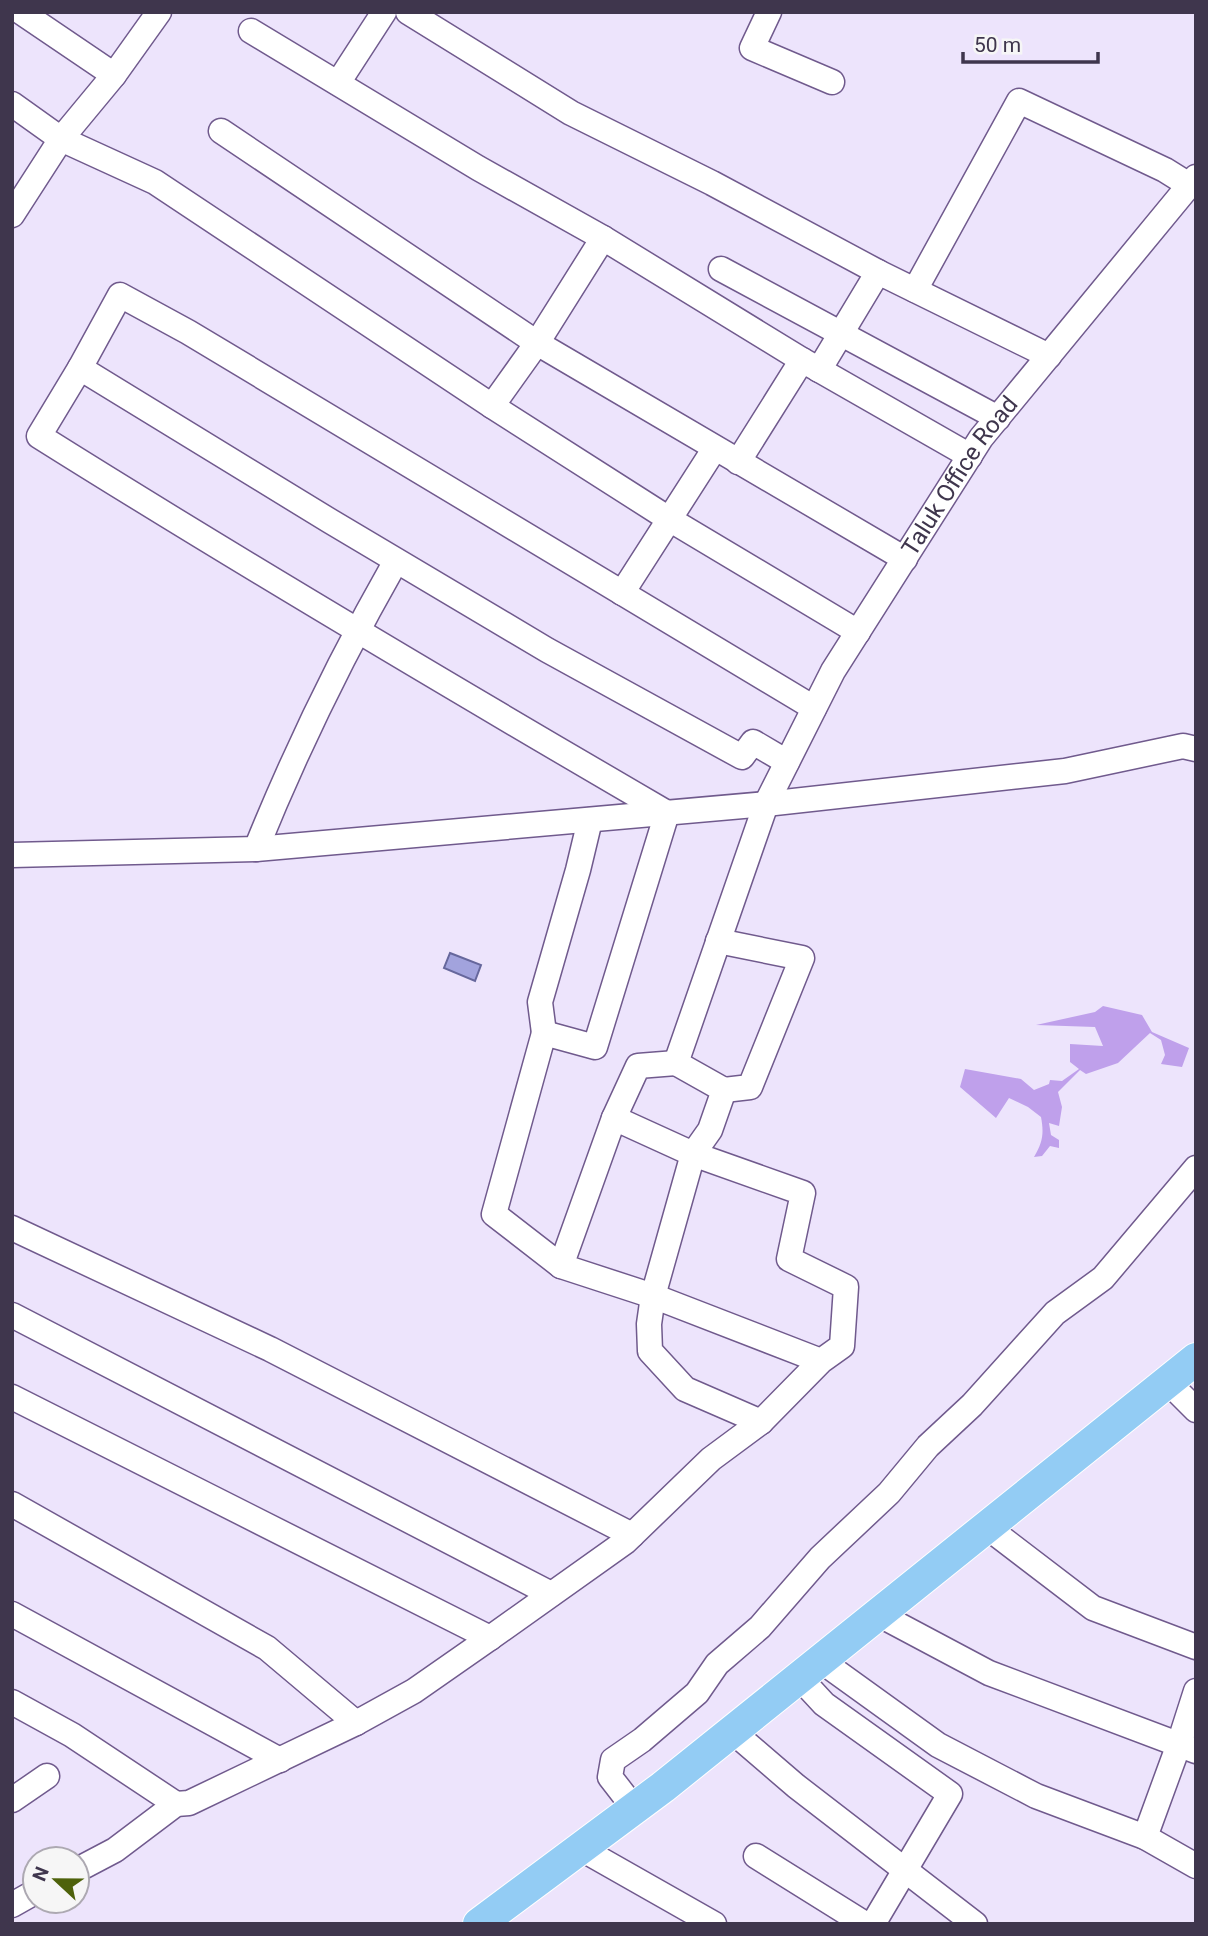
<svg xmlns="http://www.w3.org/2000/svg" width="1208" height="1936" viewBox="0 0 1208 1936" font-family="Roboto,sans-serif">
<style>
.water{fill:#bfa0eb}
.building{fill:#a2a3dd;stroke:#66679c;stroke-width:2}
.lines{fill:none;stroke-linecap:round;stroke-linejoin:round}
.minor-casing{stroke:#705a8d;stroke-width:27}
.major-casing{stroke:#fff;stroke-width:34}
.minor{stroke:#fff;stroke-width:24}
.major{stroke:#93ccf4;stroke-width:32}
.labels{text-anchor:middle;dominant-baseline:central;stroke-width:5;stroke-linejoin:round;paint-order:stroke}
.street-label{font-size:24px;fill:#3f364d;stroke:#f6f6f6}
</style>
<rect width="100%" height="100%" fill="#ede4fc"/>
<!-- water -->
<path class="water" d="M1103,1006L1142,1015L1152,1032L1189,1048L1182,1067L1161,1064L1165,1055L1161,1040L1150,1033L1118,1063L1086,1074L1080,1070L1058,1092L1062,1107L1059,1126L1049,1123L1051,1135L1059,1140V1148L1050,1146L1042,1156L1034,1157C1043,1142 1044,1133 1041,1117L1028,1107L1009,1098L996,1118L960,1087L965,1069L1021,1079L1034,1090L1049,1084L1050,1080L1062,1081L1079,1069L1070,1062V1044L1103,1046L1095,1027L1036,1025L1095,1012Z"/>
<!-- building -->
<path class="building" d="M450,953L481,965L475,981L444,968Z"/>
<g class="lines">
<defs>
<g id="minor">
<path d="M21,12L114,75"/>
<path d="M408,12L571,113L712,183L878,272"/>
<path d="M769,12L752,48L832,82"/>
<path d="M251,31L478,168L603,238L802,360L970,456"/>
<path d="M338,83L384,12"/>
<path d="M12,104L61,139L155,182L492,406L669,519L858,632"/>
<path d="M221,131L537,343L905,559"/>
<path d="M12,215L61,139L114,75L159,12"/>
<path d="M721,269L998,418"/>
<path d="M915,290L1019,101L1165,170L1189,185"/>
<path d="M80,368L120,295L188,332L814,708"/>
<path d="M819,370L878,272L1049,356"/>
<path d="M492,406L537,343L603,238"/>
<path d="M738,462L802,360"/>
<path d="M622,593L715,448"/>
<path d="M256,849C296,750 343,654 396,561"/>
<path d="M12,855L256,849L766,804L1065,771L1183,746L1196,749"/>
<path d="M718,941L802,958L750,1087L724,1090"/>
<path d="M544,1033L540,1002L578,870L590,820"/>
<path d="M614,1118L638,1066L676,1063"/>
<path d="M12,1228L270,1349L632,1535"/>
<path d="M561,1266L494,1214L544,1033L595,1047L667,813C456,690 246,566 39,436L80,368L330,521L547,650L742,757L753,742L787,762"/>
<path d="M12,1315L551,1594"/>
<path d="M1167,1381L1196,1410"/>
<path d="M12,1397L490,1638"/>
<path id="s1" d="M761,1422L685,1389L650,1351L649,1324L653,1296L693,1154L710,1130L724,1090L676,1063L766,804L833,671L981,438L1196,177"/>
<path d="M12,1504L267,1648L356,1723"/>
<path d="M987,1527L1093,1608L1196,1647"/>
<path d="M12,1614L280,1760"/>
<path d="M878,1614L989,1673L1196,1751"/>
<path d="M820,1660L938,1745L1036,1796L1145,1837L1196,1866"/>
<path d="M799,1677L824,1704L950,1794L873,1924"/>
<path d="M12,1702L72,1735L176,1804"/>
<path d="M732,1731L796,1786L975,1924"/>
<path d="M12,1800L47,1776"/>
<path d="M634,1808L610,1777L613,1760L642,1740L697,1693L717,1664L760,1627L820,1558L889,1493L928,1446L972,1405L1055,1313L1103,1278L1196,1168"/>
<path d="M1145,1837L1179,1744L1196,1691"/>
<path d="M580,1848L714,1924"/>
<path d="M756,1856L865,1924"/>
<path d="M77,1870L115,1850L176,1804L189,1803L356,1723L414,1691L490,1638L625,1542L711,1459L761,1422L821,1361L842,1346L846,1287L789,1259L803,1193L693,1154L614,1118L561,1266L653,1296L821,1361"/>
<path d="M12,1905L35,1892"/>
</g>
<path id="major" d="M479,1924L663,1787L1196,1359"/>
</defs>
<!-- minor casing -->
<use href="#minor" class="minor-casing"/>
<!-- major casing -->
<use href="#major" class="major-casing"/>
<!-- minor -->
<use href="#minor" class="minor"/>
<!-- major -->
<use href="#major" class="major"/>
</g>
<g class="labels">
<!-- street labels -->
<g class="street-label">
<text stroke="none"><textPath href="#s1" startOffset="1120">Taluk Office Road</textPath></text>
</g>
</g>
<!-- border -->
<rect width="1208" height="1936" fill="none" stroke="#3f364d" stroke-width="28"/>
<!-- north arrow -->
<g transform="translate(56 1880) rotate(292)"><circle r="33" fill="#f6f6f6" stroke="#ada9b2" stroke-width="2"/>
<path d="M0-5L12 26L0 18L-12 26Z" fill="#4e620b"/>
<text y="-10" font-size="19" font-weight="bold" text-anchor="middle" fill="#3f364d">N</text>
</g>
<!-- scale -->
<path d="M963 52v10h135v-10" fill="none" stroke="#3f364d" stroke-width="3.5"/>
<text x="974" y="52" font-size="21" fill="#3f364d" stroke="#f6f6f6" stroke-width="5" paint-order="stroke">50 m</text>
</svg>
